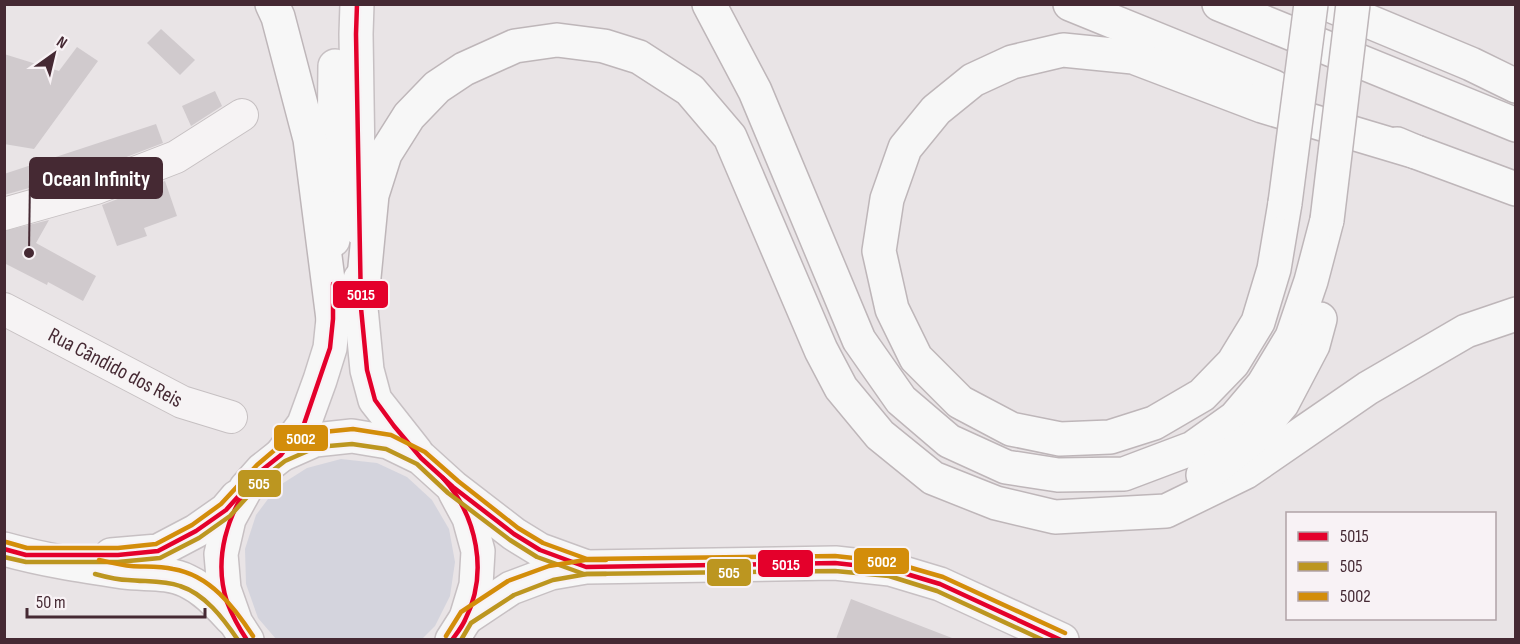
<svg xmlns="http://www.w3.org/2000/svg" width="1520" height="644" viewBox="0 0 1520 644" font-family="'Sofia Sans Condensed',sans-serif">
<style>
.grass{fill:#d4d4dd}
.building{fill:#d0cacd}
.lines{fill:none;stroke-linecap:round;stroke-linejoin:round}
.minor-casing{stroke:#c6c0c2;stroke-width:34}
.major-casing{stroke:#c7c0c3;stroke-width:36}
.highway-casing{stroke:#beb6b9;stroke-width:36}
.minor{stroke:#f6f3f4;stroke-width:32}
.major{stroke:#f7f7f7;stroke-width:33}
.highway{stroke:#f7f7f7;stroke-width:33}
.highway-bridge-casing{stroke:#beb6b9;stroke-width:36;stroke-linecap:butt}
.highway-bridge{stroke:#f7f7f7;stroke-width:33}
.bus-1-casing{stroke:#f8f2f5;stroke-width:9}
.bus-2-casing{stroke:#f8f2f5;stroke-width:9}
.bus-3-casing{stroke:#f8f2f5;stroke-width:9}
.bus-1{stroke:#e4002b;stroke-width:4.5}
.bus-2{stroke:#bc9620;stroke-width:4.5}
.bus-3{stroke:#d38d0a;stroke-width:4.5}
.labels{text-anchor:middle;dominant-baseline:central;stroke-width:4.5;stroke-linejoin:round;paint-order:stroke}
.street-label{font-size:21px;fill:#452933;stroke:#f8f2f5}
.leader{fill:none;stroke:#452933;stroke-width:2}
.callout-dot{fill:#452933;stroke:#f8f2f5;stroke-width:2}
.callout{fill:#452933;stroke:#452933;stroke-width:2}
.callout-label{font-size:22px;text-anchor:middle;font-weight:bold;fill:#fff}
.line-badge{stroke:#f8f2f5;stroke-width:2}
.badge-label{font-size:16px;text-anchor:middle;font-weight:bold;fill:#fff}
</style>
<rect width="100%" height="100%" fill="#e9e4e6"/>
<!-- grass -->
<path class="grass" d="M341,459L377,463L407,477L432,500L449,529L455,562L450,596L435,626L422,639H276L258,618L246,584L245,549L256,515L277,487L307,468Z"/>
<!-- building -->
<g class="building">
<path d="M161,29L195,60L180,75L147,43Z"/>
<path d="M77,47L98,61L34,149L4,144V54L59,71Z"/>
<path d="M215,91L222,106L191,126L182,106Z"/>
<path d="M156,124L163,143L90,171L4,195V174Z"/>
<path d="M165,181L177,216L144,228L147,236L117,246L102,205Z"/>
<path d="M49,220L36,243L96,276L83,301L48,282L47,285L4,263V231Z"/>
<path d="M851,599L952,638V639H836Z"/>
</g>
<g class="lines">
<defs>
<g id="minor">
<path d="M4,214L96,188L176,157L242,115"/>
<path id="s1" d="M4,309L182,402L231,417"/>
</g>
<g id="major">
<path d="M357,4L356,34L359,228"/>
<path d="M333,240L335,66"/>
<path d="M360,279L361,308L367,370L375,400L416,452"/>
<path d="M281,455L304,424L320,380L330,348L333,319V291"/>
<path d="M4,549C43,560 83,566 123,572C144,575 167,571 187,581C206,590 218,604 232,619"/>
<path d="M111,555L158,551L196,531L226,510L237,497"/>
<path d="M466,618L511,588L551,573L586,567L835,563L890,569L940,584L1062,640"/>
<path d="M247,640L236,623L224,589L221,554L229,519L246,488L262,470L281,455L315,440L352,436L388,442L421,458L453,487L514,534L540,550L584,566"/>
<path d="M452,640L466,618L476,585L478,551L469,518L455,492"/>
</g>
<g id="highway">
<path d="M272,4L278,17L310,139L333,319"/>
<path d="M709,4L755,91L859,340L901,400L949,441L1006,467L1058,475L1124,474L1193,448L1235,418L1263,385L1292,337L1311,281L1327,220"/>
<path d="M1070,4L1274,87"/>
<path d="M1219,4L1516,125"/>
<path d="M1327,4L1471,64L1516,86"/>
<path d="M1397,144L1416,152L1516,189"/>
<path d="M1285,203L1274,269L1258,322L1233,363L1202,395L1154,423L1110,437L1060,439L1011,429L960,402L916,358L892,309L879,251L887,199L905,148L936,110L973,80L1012,62L1063,50L1133,57L1262,106L1416,152"/>
<path d="M361,308L372,195L385,154L409,116L437,87L464,69L515,46L557,40L604,46L639,57L690,90L730,137L821,350L841,388L880,435L933,478L996,503L1055,517L1166,511L1246,472L1368,388L1466,331L1516,314"/>
<path d="M1203,475L1211,471L1256,435L1282,404L1313,345L1320,319"/>
</g>
</defs>
<!-- minor casing -->
<use href="#minor" class="minor-casing"/>
<!-- major casing -->
<use href="#major" class="major-casing"/>
<!-- highway casing -->
<use href="#highway" class="highway-casing"/>
<!-- minor -->
<use href="#minor" class="minor"/>
<!-- major -->
<use href="#major" class="major"/>
<!-- highway -->
<use href="#highway" class="highway"/>
<defs>
<g id="highway-bridge">
<path d="M1285,203L1311,4"/>
<path d="M1327,220L1353,4"/>
</g>
</defs>
<!-- highway-bridge casing -->
<use href="#highway-bridge" class="highway-bridge-casing"/>
<!-- highway-bridge -->
<use href="#highway-bridge" class="highway-bridge"/>
<defs>
<g id="bus-1">
<path d="M357,4L356,34L361,308L367,370L375,400L394,426L421,458L453,487L514,534L540,550L586,567L835,563L890,569L940,584L1061,640"/>
<path d="M443,478C477,516 489,573 465,620C462,627 457,633 452,640"/>
<path d="M4,549L26,555H118L158,551L196,531L226,510L262,470L281,455L304,424L330,348L333,319V284"/>
<path d="M247,640C239,628 232,615 227,602C213,559 227,513 254,479"/>
</g>
<g id="bus-2">
<path d="M4,557L26,562H118L160,558L199,538L230,516L267,475L285,461L317,447L352,444L386,449L417,464L448,493L510,540L537,557L584,574L835,571L889,576L937,591L1043,640"/>
<path d="M95,574C106,577 117,580 128,580C145,582 163,580 180,586C205,594 223,618 238,640"/>
<path d="M461,640L471,623L514,595L553,580L587,574H606"/>
</g>
<g id="bus-3">
<path d="M6,542L27,548H118L156,544L192,525L221,504L257,465L277,448L313,433L353,429L391,435L425,452L458,481L518,528L543,543L587,559L835,556L891,562L943,577L1065,633"/>
<path d="M99,560C109,562 120,565 131,566C145,567 159,566 173,569C210,575 234,607 253,636"/>
<path d="M446,636L461,612L508,581L549,566L585,560H606"/>
</g>
</defs>
<!-- bus-1 casing -->
<use href="#bus-1" class="bus-1-casing"/>
<!-- bus-2 casing -->
<use href="#bus-2" class="bus-2-casing"/>
<!-- bus-3 casing -->
<use href="#bus-3" class="bus-3-casing"/>
<!-- bus-1 -->
<use href="#bus-1" class="bus-1"/>
<!-- bus-2 -->
<use href="#bus-2" class="bus-2"/>
<!-- bus-3 -->
<use href="#bus-3" class="bus-3"/>
</g>
<g class="labels">
<!-- street labels -->
<g class="street-label">
<text stroke="none"><textPath href="#s1" startOffset="126">Rua Cândido dos Reis</textPath></text>
</g>
</g>
<!-- callouts -->
<path class="leader" d="M29 253L30 178"/>
<circle class="callout-dot" cx="29" cy="253" r="6"/>
<rect class="callout" x="30" y="158" width="132" height="40" rx="6"/>
<g class="callout-label">
<text x="96" y="186">Ocean Infinity</text>
</g>
<g class="line-badge">
<rect x="332" y="280" width="57" height="29" rx="6" fill="#e4002b"/>
<rect x="273" y="424" width="56" height="28" rx="6" fill="#d38d0a"/>
<rect x="237" y="469" width="45" height="29" rx="6" fill="#bc9620"/>
<rect x="853" y="547" width="57" height="28" rx="6" fill="#d38d0a"/>
<rect x="757" y="549" width="57" height="29" rx="6" fill="#e4002b"/>
<rect x="706" y="558" width="46" height="29" rx="6" fill="#bc9620"/>
</g>
<g class="badge-label">
<text x="361" y="300">5015</text>
<text x="301" y="444">5002</text>
<text x="259" y="489">505</text>
<text x="882" y="567">5002</text>
<text x="786" y="570">5015</text>
<text x="729" y="578">505</text>
</g>
<!-- border -->
<rect width="1520" height="644" fill="none" stroke="#452933" stroke-width="12"/>
<!-- legend -->
<rect x="1286" y="512" width="210" height="108" fill="#f8f2f5" stroke="#b0a2a7" stroke-width="1.5"/>
<rect x="1298" y="532" width="30" height="9" fill="#e4002b" stroke="#b0a2a7" stroke-width="1.5"/>
<text x="1340" y="542" font-size="18" fill="#452933">5015</text>
<rect x="1298" y="562" width="30" height="9" fill="#bc9620" stroke="#b0a2a7" stroke-width="1.5"/>
<text x="1340" y="572" font-size="18" fill="#452933">505</text>
<rect x="1298" y="592" width="30" height="9" fill="#d38d0a" stroke="#b0a2a7" stroke-width="1.5"/>
<text x="1340" y="602" font-size="18" fill="#452933">5002</text>
<!-- north arrow -->
<g transform="translate(54 54) rotate(34)" stroke="#f8f2f5" stroke-width="4.5" paint-order="stroke">
<path d="M0-4.5L10 22L0 15L-10 22Z" fill="#452933"/>
<text y="-9" font-size="16" font-weight="bold" text-anchor="middle" fill="#452933">N</text>
</g>
<!-- scale -->
<path d="M27 608v9h178v-9" fill="none" stroke="#452933" stroke-width="3"/>
<text x="36" y="608" font-size="18" fill="#452933" stroke="#f8f2f5" stroke-width="4.5" paint-order="stroke">50 m</text>
</svg>
